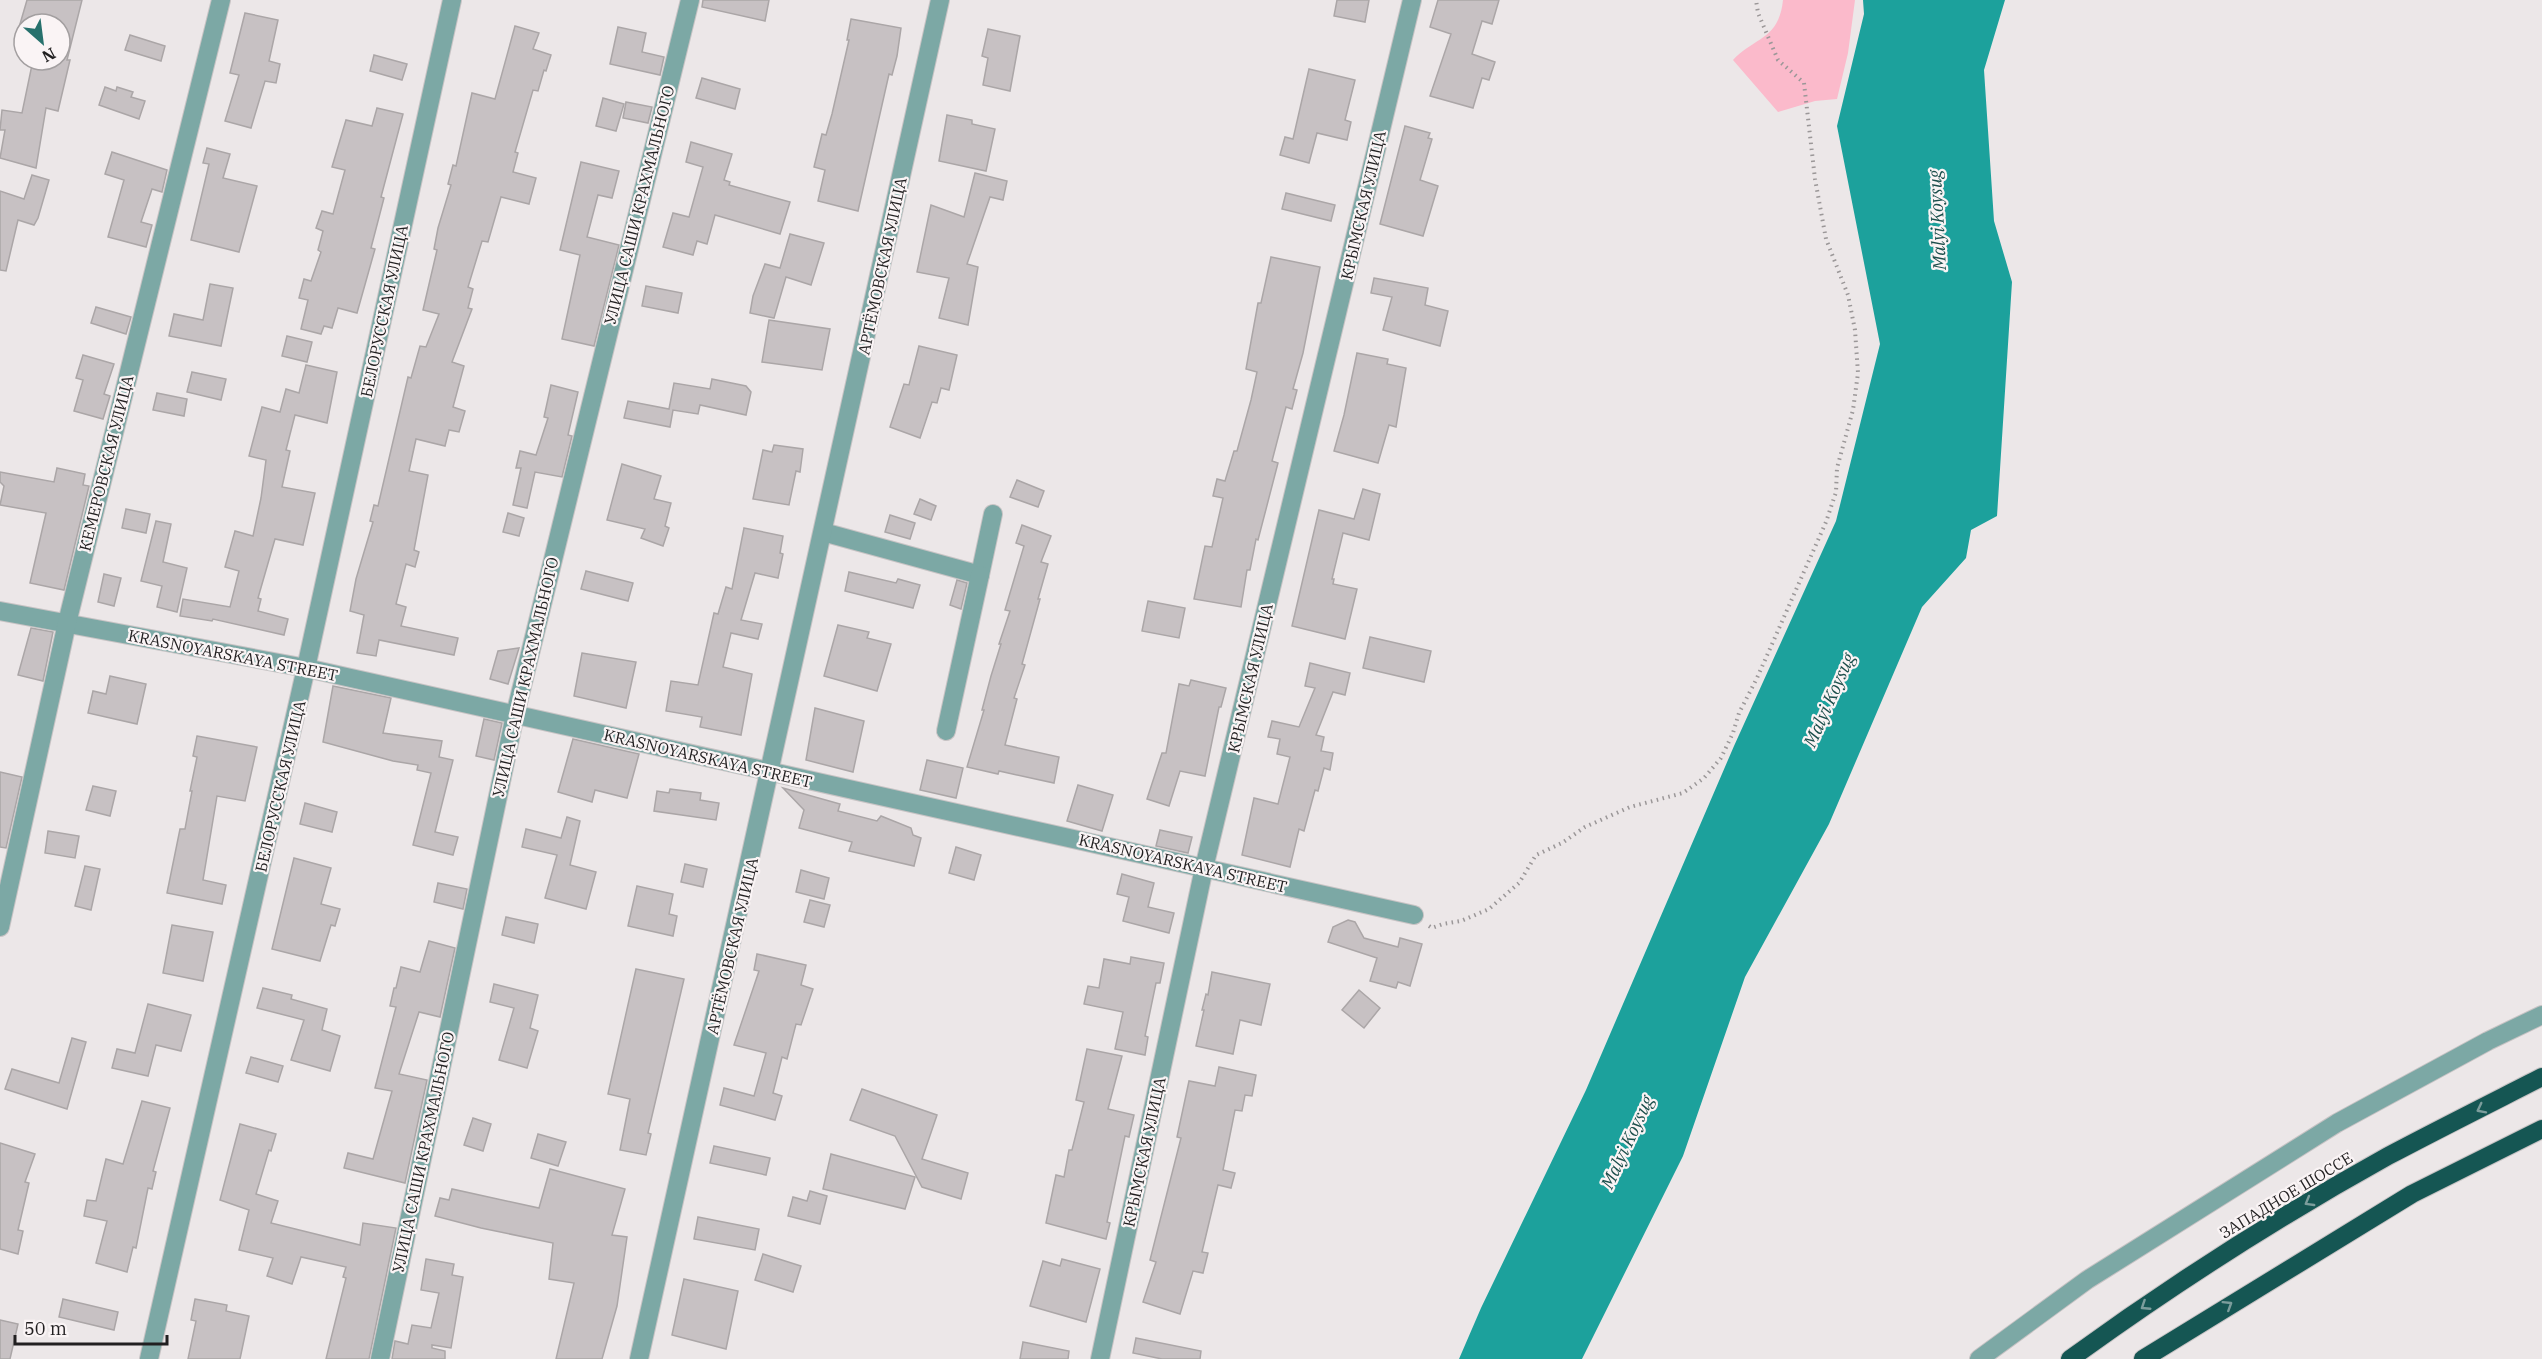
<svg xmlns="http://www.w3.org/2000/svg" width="2542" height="1359" viewBox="0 0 2542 1359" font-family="'IBM Plex Serif',serif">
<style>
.green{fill:#fbbacb}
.water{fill:#1ca19c}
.building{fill:#c7c1c3;stroke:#aba6a7;stroke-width:1.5}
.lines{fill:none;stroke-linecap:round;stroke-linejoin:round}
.minor-casing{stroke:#c7c3c4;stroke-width:20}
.highway-casing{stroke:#c7c3c4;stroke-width:20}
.path{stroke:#9b9798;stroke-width:4;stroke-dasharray:1.5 4.5;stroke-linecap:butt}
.minor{stroke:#7ca8a5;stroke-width:18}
.highway{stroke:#155653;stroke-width:18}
.oneway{stroke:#7c9d9c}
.labels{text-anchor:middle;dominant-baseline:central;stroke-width:4.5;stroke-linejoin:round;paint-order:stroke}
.street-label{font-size:16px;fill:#211f20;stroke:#faf4f5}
.water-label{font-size:18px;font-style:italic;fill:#1b4e4b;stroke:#faf4f5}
</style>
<rect width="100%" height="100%" fill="#ece7e8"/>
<!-- green -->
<path class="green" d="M1783,0H1855L1848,53L1837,99L1815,101L1778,112L1733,60C1754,37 1779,40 1783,0Z"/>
<!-- water -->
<path class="water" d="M1863,0H2005L1984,70L1994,221L2012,282L1997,516L1971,530L1966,558L1922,607L1829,824L1745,977L1683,1156L1582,1359H1459L1481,1308L1586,1090L1734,746L1836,521L1880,344L1837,126L1864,14Z"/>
<!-- building -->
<g class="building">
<path d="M27,0H82L67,60H70L58,111L46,108L36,168L0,158L5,130H0L2,110L22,113L33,60H60V24H20Z"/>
<path d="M703,0H769L765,21L702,7Z"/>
<path d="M1337,0H1369L1365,22L1334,16Z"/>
<path d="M1438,0H1499L1492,24L1482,21L1472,54L1495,62L1489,80L1482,78L1473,108L1430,96L1451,34L1430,27Z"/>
<path d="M245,13L278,20L269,61L280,64L276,83L265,81L251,128L225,121L239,75L230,73Z"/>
<path d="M851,19L901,28L897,56L892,75L889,74L858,211L818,201L825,170L814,167L822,134L826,135L832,114L849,40H847Z"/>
<path d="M515,26L539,33L533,49L551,55L546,71L544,70L538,91L533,90L515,152L518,153L513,172L536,178L529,204L501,197L488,242L482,241L468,287L473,289L468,308L472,309L452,362L464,366L453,407L465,411L459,432L449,430L445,446L416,439L409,471L428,475L414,550L419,552L415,567L406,564L396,604L406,607L401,626L458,638L454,655L379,640L376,656L357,653L364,615L350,611L356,579L373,522L370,521L374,505L378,506L408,377L411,378L420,346L426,347L439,314L423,310L437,250L434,249L438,228L451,185L448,184L453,165L456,166L472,93L495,99Z"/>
<path d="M618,27L646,33L642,52L664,57L660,75L610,64Z"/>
<path d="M988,29L1020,36L1010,91L983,85L988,58L982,56Z"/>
<path d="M130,35L165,46L161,61L125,50Z"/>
<path d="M374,55L407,64L402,80L370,71Z"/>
<path d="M1309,69L1355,80L1345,120L1351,122L1347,140L1317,133L1309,163L1280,155L1285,137L1293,139Z"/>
<path d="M702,78L740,89L735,109L696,98Z"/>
<path d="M105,87L116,91L117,87L133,92L131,97L145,101L139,119L99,105Z"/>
<path d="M603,98L624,104L616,131L596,126Z"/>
<path d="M626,102L652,107L648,123L623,118Z"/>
<path d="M377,108L403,114L381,197L384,198L371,248L375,249L357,313L338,308L332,328L324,326L321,334L301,329L308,300L299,298L304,279L311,281L321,252L318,250L323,231L316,228L322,211L333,214L345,170L332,167L346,120L372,126Z"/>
<path d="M947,115L972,120V124L995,129L986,171L939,161Z"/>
<path d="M1405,126L1430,133L1428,138L1432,139L1420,180L1438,186L1423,236L1380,224Z"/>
<path d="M691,142L732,154L724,180L730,182L729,185L790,202L780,234L715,215L707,244L697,241L693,255L663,247L673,213L689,217L703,167L686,162Z"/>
<path d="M207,148L230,154L223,178L257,186L239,252L191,240L209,164L203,163Z"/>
<path d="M112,152L167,170L162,192L152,189L141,222L152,225L146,247L108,237L124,180L105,174Z"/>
<path d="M581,162L619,171L612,198L598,195L587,237L619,245L594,346L562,339L580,255L560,250Z"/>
<path d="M975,173L1007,181L1003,200L990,197L967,264L978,267L968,325L939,318L949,278L917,272L931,205L964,217Z"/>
<path d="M32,175L49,180L38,218L34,225L18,220L6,271L0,270V191L24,199Z"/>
<path d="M1286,193L1335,205L1331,221L1282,209Z"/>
<path d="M790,234L824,243L811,285L786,277L774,318L750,313L753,296L765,264L780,268Z"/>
<path d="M1271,257L1320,267L1303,353L1293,389L1297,390L1292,409L1286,407L1272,461L1278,463L1258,540L1256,539L1250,570H1247L1241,607L1194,599L1205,546L1212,547L1223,498L1213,496L1217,479L1225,481L1234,451H1237L1251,400L1257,372L1246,369L1258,303H1261Z"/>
<path d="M1374,278L1428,288L1425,305L1448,311L1440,346L1383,330L1392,297L1371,293Z"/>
<path d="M210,284L233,288L221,346L169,336L174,314L203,320Z"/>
<path d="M646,286L682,293L678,313L642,306Z"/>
<path d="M96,307L131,317L126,334L91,323Z"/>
<path d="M769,320L830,329L822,370L762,362Z"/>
<path d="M287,336L312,342L307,362L282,356Z"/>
<path d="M919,346L957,355L949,390L941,388L937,403L932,402L920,438L890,427L904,384L909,385Z"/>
<path d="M1357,353L1388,359L1387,364L1406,368L1396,427L1389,425L1378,463L1334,451L1344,415Z"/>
<path d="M83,355L114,364L104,394L110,396L103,419L74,411L83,380L76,378Z"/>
<path d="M306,365L337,372L327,423L295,415L286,450L290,451L282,487L315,493L303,545L275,539L258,598L261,599L258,611L288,619L284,635L213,619L212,621L180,616L183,599L230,607L239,571L225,567L235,531L253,536L261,498L266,460L249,456L262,407L280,412L286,389L299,393Z"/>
<path d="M192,372L226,379L221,400L187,392Z"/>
<path d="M712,379L746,386L751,392L746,415L700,405L698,414L673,410L670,427L624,418L628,401L669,409L674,383L710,389Z"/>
<path d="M551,385L578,392L568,435L572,436L562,477L535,472L527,508L513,505L521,468H516L520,451L536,455L548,418L544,417Z"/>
<path d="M157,393L187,399L184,416L153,410Z"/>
<path d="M774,445L803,449L800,472L796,471L789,505L753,499L763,450L772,452Z"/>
<path d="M622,464L661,476L654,499L671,503L665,526L669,528L663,546L641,538L645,529L607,520Z"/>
<path d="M57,468L85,474L83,485L89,486L64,590L30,583L46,513L0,505L4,486L0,482V472L54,482Z"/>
<path d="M1017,480L1044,491L1038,507L1010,497Z"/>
<path d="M1363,489L1380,494L1369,540L1343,533L1332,579H1334L1333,584L1357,589L1345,639L1292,626L1319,510L1354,519Z"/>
<path d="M920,499L936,506L931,520L914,514Z"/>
<path d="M126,509L150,514L146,533L122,528Z"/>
<path d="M508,513L524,518L519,536L503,532Z"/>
<path d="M890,515L915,523L910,539L885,532Z"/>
<path d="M156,521L171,524L163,562L187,568L177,612L157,607L162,586L141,581Z"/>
<path d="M1022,525L1051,536L1041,562L1048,564L1038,599H1040L1022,664L1025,665L1014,698L1017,699L1005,745L1059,757L1054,783L999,771L998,774L967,767L984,710H982L991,676L1001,644H999L1010,611L1005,610L1024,546L1016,543Z"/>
<path d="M744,528L783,536L780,553L783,554L778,578L755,573L741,620L762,624L758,639L731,633L723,667L752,674L741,735L700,727L702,717L666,711L671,681L698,685L714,613L718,614L726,587L732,589Z"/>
<path d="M586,571L633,583L628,601L581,589Z"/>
<path d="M849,572L896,583L898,579L920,585L913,608L845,591Z"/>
<path d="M104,574L121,578L114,606L98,602Z"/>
<path d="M957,580L967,583L961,609L950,605Z"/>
<path d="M1148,601L1185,608L1179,638L1142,631Z"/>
<path d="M838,625L869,632L867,638L891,644L877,691L824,676Z"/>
<path d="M31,628L53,632L43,681L18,675Z"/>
<path d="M1370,637L1431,651L1424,682L1363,668Z"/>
<path d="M519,648L508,684L490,679L498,651Z"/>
<path d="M582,653L636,662L626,708L574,696Z"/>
<path d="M1310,663L1350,673L1345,695L1333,692L1316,735L1324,737L1321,751L1333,753L1330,770L1324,768L1318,791L1315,790L1304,831L1299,829L1290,867L1242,855L1254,798L1278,804L1290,757L1277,754L1280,739L1268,737L1272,721L1299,727L1315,688L1305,686Z"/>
<path d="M110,676L146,684L137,724L88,713L93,691L106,694Z"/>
<path d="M1191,680L1226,688L1221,707H1219L1205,776L1180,771L1169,806L1147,799L1162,753H1166L1179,684L1189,686Z"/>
<path d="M333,686L391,698L383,733L442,741L439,757L453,760L435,832L458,837L453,855L413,845L431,773L417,770L418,765L393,761L323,742Z"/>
<path d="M815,708L864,721L853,772L806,760Z"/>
<path d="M484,719L502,723L494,760L476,756Z"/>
<path d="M197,736L257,747L245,801L217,796L203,880L226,885L222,904L167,893L180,829H185L192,791H190L197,757L193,756Z"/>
<path d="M573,739L639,754L627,798L595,790L592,802L558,792Z"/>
<path d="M927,760L963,768L956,798L920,790Z"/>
<path d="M0,772L22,777L6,848L0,847Z"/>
<path d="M1078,785L1113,795L1102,831L1067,821Z"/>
<path d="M93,786L116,791L110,816L86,810Z"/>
<path d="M783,788L840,804L838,811L877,821L881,816L911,828L913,835L921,838L914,866L849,851L852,842L799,828L804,810Z"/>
<path d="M670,789L701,793L700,800L719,803L716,820L654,811L657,791L669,793Z"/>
<path d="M305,803L337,812L332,832L300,824Z"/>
<path d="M567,817L580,821L570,865L596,872L586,909L545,898L557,855L522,847L526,829L561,838Z"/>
<path d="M1160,830L1192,837L1188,853L1156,846Z"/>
<path d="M48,831L79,836L75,858L45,853Z"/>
<path d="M956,847L981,855L974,880L949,873Z"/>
<path d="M294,858L331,868L321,904L340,909L335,926L331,925L320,961L272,949Z"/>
<path d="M685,864L707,869L703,887L681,882Z"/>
<path d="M85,866L100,869L91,910L75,906Z"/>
<path d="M801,870L829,878L824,899L796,892Z"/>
<path d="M1122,874L1154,883L1148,907L1174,913L1169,933L1123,921L1129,897L1117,894Z"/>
<path d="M438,883L467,889L463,909L434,902Z"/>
<path d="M637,886L673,894L669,914L677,916L673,936L628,926Z"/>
<path d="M810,900L830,905L824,927L804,922Z"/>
<path d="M506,917L538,924L534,943L502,935Z"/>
<path d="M1348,920L1355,922L1364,938L1398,947L1400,938L1422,944L1410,986L1398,982L1396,988L1370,981L1377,958L1328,942L1333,927Z"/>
<path d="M172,925L213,932L203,981L163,973Z"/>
<path d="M429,941L455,948L440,1017L419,1012L399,1074L427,1080L405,1183L344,1168L348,1153L373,1159L392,1091L375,1088L396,1007L390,1006L394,988H396L401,967L420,972Z"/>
<path d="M757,954L806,965L801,985L813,989L801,1025L796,1024L787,1059L782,1057L773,1093L782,1096L775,1120L720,1105L724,1088L754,1096L766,1053L734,1045L759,971L754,970Z"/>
<path d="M1131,957L1164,963L1160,983H1156L1145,1036L1148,1037L1145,1055L1115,1049L1123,1012L1084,1004L1088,986L1099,988L1104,959L1130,964Z"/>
<path d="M636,969L684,979L648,1133L651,1134L646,1155L620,1150L630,1099L608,1094Z"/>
<path d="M1212,972L1270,984L1261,1025L1240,1020L1233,1054L1196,1046L1204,1010H1202L1206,994L1208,995Z"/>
<path d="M494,984L538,995L530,1028L538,1031L527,1068L499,1060L514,1008L490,1002Z"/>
<path d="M263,988L292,995L291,999L327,1009L322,1030L340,1036L330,1071L291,1060L304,1020L257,1008Z"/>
<path d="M1359,990L1380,1008L1364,1028L1342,1010Z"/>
<path d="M148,1004L191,1015L181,1051L156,1045L148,1076L112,1068L117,1049L135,1053Z"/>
<path d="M72,1038L86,1042L67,1109L5,1089L12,1069L59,1083Z"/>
<path d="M1087,1049L1122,1056L1108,1109L1134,1115L1129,1137L1125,1136L1107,1222L1110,1223L1106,1239L1046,1223L1056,1175L1064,1177L1069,1150H1072L1084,1102L1076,1100Z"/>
<path d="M251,1057L283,1066L278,1082L246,1073Z"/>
<path d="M1219,1067L1256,1075L1252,1096L1245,1095L1242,1111L1235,1110L1223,1170L1235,1173L1231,1188L1218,1185L1202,1252L1208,1253L1203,1273L1193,1271L1180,1314L1143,1302L1156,1262L1150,1260L1181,1138L1177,1137L1189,1081L1215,1086Z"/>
<path d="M862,1089L937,1115L922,1159L968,1173L961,1199L922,1187L895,1136L850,1120Z"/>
<path d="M142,1101L170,1108L153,1171L156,1172L152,1189L148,1188L136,1248L133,1247L127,1272L96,1263L107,1221L84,1216L87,1200L96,1201L106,1159L123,1164Z"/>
<path d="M473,1118L491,1124L483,1151L464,1145Z"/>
<path d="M240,1124L276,1134L271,1151L269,1150L256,1194L278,1201L271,1223L360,1245L363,1223L396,1228L369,1359H326L346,1278L343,1277L346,1267L301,1257L292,1284L267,1276L273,1258L239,1250L249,1210L220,1200Z"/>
<path d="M538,1134L566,1142L558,1166L531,1158Z"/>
<path d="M0,1143L35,1154L25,1182L29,1183L18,1230L23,1231L18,1254L0,1249Z"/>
<path d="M714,1146L770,1158L766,1175L710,1163Z"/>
<path d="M831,1154L915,1177L905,1209L823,1189Z"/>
<path d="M550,1169L625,1189L612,1235L627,1237L617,1306L602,1359H556L574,1283L549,1279L553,1243L481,1228L435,1216L440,1198L449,1200L452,1189L539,1208Z"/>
<path d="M810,1191L827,1196L820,1224L788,1216L793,1197L807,1201Z"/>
<path d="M698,1217L759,1229L755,1250L694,1239Z"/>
<path d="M763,1254L801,1266L793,1292L755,1280Z"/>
<path d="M426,1259L454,1264L452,1275L463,1277L451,1348L432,1345V1348L445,1351V1359H392L395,1341L408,1344L412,1325L431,1328L439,1293L421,1290Z"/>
<path d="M1062,1259L1100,1269L1086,1322L1030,1306L1043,1261L1060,1266Z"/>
<path d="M684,1279L738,1291L726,1349L672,1335Z"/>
<path d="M63,1299L118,1312L114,1330L59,1317Z"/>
<path d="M195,1299L227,1305L226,1311L249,1316L240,1359H188L196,1321L191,1320Z"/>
<path d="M0,1320L18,1324L10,1359H0Z"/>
<path d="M1136,1338L1201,1351L1200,1359H1162L1133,1353Z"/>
<path d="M1023,1342L1069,1351L1068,1359H1020Z"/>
</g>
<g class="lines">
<defs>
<g id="minor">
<path d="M823,532L980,575L993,514"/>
<path d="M0,611L306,668L1414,915"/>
<path d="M946,731L980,575"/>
<path d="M0,927L67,623L221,0"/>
<path d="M149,1359L306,668L452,0"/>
<path d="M380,1359L515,715L690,0"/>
<path d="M639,1359L940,0"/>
<path d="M1100,1359L1204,868L1412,0"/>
<path d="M1979,1359L2087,1280L2337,1123L2488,1041L2542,1015"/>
</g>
<g id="highway">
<path d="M2070,1359C2172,1285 2278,1217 2388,1156C2439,1129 2491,1103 2542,1077"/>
<path d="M2143,1359L2412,1194L2542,1129"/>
</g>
</defs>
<!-- minor casing -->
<use href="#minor" class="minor-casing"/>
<!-- highway casing -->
<use href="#highway" class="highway-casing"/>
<!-- path -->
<path class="path" d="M1429,926L1432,928L1443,924L1461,921L1489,909L1519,883L1536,855L1562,843L1585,827L1630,807L1683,793L1704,778L1721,758L1733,733L1739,713L1757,678L1826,522L1836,492L1837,468L1853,410L1858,373L1855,330L1848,295L1826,239L1815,179L1804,83L1778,60L1758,13L1756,0"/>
<!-- minor -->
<use href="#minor" class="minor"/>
<!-- highway -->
<use href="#highway" class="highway"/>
</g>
<!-- one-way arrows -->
<defs><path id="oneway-chevron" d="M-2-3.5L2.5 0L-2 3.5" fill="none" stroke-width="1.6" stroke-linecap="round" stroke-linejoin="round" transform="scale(1.5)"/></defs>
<g class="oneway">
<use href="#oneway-chevron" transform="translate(2481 1109) rotate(153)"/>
<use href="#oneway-chevron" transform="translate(2309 1202) rotate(150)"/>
<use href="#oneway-chevron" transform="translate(2228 1305) rotate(-32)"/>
<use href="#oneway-chevron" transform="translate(2145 1306) rotate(147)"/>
</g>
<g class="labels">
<!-- street labels -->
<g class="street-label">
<text transform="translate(639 205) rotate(-76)">УЛИЦА САШИ КРАХМАЛЬНОГО</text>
<text transform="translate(1363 205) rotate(-77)">КРЫМСКАЯ УЛИЦА</text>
<text transform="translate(882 266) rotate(-78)">АРТЁМОВСКАЯ УЛИЦА</text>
<text transform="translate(384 311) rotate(-78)">БЕЛОРУССКАЯ УЛИЦА</text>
<text transform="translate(106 463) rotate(-76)">КЕМЕРОВСКАЯ УЛИЦА</text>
<text transform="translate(233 655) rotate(11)">KRASNOYARSKAYA STREET</text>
<text transform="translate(525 677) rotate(-77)">УЛИЦА САШИ КРАХМАЛЬНОГО</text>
<text transform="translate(1250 678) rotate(-77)">КРЫМСКАЯ УЛИЦА</text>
<text transform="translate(708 758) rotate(13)">KRASNOYARSKAYA STREET</text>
<text transform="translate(280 786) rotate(-77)">БЕЛОРУССКАЯ УЛИЦА</text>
<text transform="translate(1183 863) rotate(13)">KRASNOYARSKAYA STREET</text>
<text transform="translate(732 946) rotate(-77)">АРТЁМОВСКАЯ УЛИЦА</text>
<text transform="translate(423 1152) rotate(-78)">УЛИЦА САШИ КРАХМАЛЬНОГО</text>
<text transform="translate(1144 1152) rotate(-78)">КРЫМСКАЯ УЛИЦА</text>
<text transform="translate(2286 1195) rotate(-31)">ЗАПАДНОЕ ШОССЕ</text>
</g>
<!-- water labels -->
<g class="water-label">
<text transform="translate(1937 220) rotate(-93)">Malyi Koysug</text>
<text transform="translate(1829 700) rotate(-66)">Malyi Koysug</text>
<text transform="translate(1627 1142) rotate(-65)">Malyi Koysug</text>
</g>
</g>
<!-- north arrow -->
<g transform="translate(42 42) rotate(152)"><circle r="28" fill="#faf4f5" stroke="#a39fa0" stroke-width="1.5"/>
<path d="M0-4.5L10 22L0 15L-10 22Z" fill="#27716d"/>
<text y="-9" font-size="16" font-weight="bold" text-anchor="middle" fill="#211f20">N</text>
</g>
<!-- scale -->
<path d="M15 1335v9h152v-9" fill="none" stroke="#211f20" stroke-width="3"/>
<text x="24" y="1335" font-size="18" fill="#211f20" stroke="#faf4f5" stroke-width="4.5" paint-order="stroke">50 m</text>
</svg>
